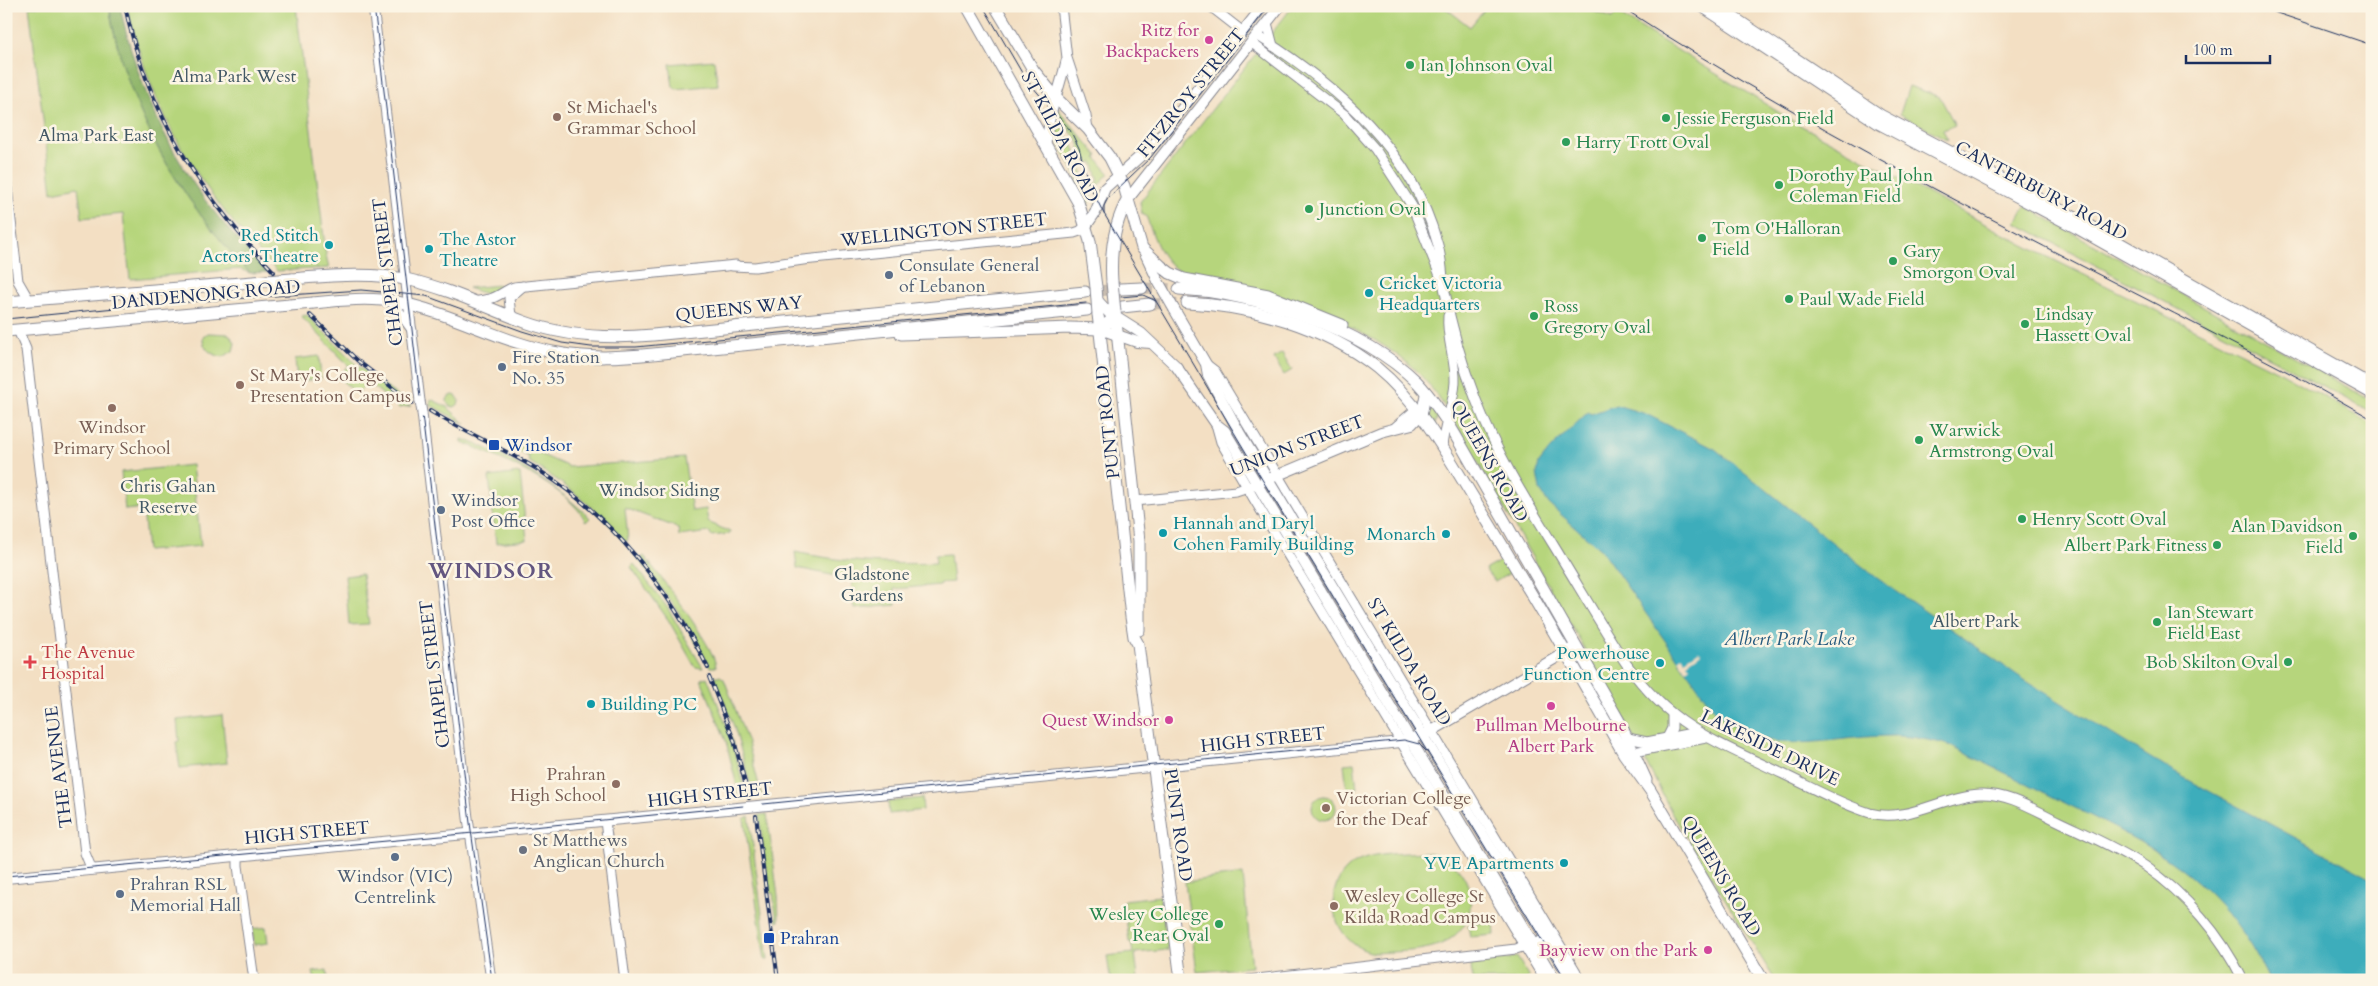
<svg xmlns="http://www.w3.org/2000/svg" width="2378" height="986" viewBox="0 0 2378 986" font-family="Cardo,serif">
<style>
.green{fill:#b6d57b;stroke:#68826c}
.forest{fill:#90b66b;stroke:#567264}
.water{fill:#3eadbb;stroke:#2c6e8c}
.pier{fill:#f3dfc3}
.lines{fill:none;stroke-linecap:round;stroke-linejoin:round}
.highway-tunnel{stroke:#c8bcaf;stroke-width:11;stroke-dasharray:11 5.5;stroke-linecap:butt}
.secondary-casing{stroke:#878790;stroke-width:11}
.primary-casing{stroke:#878790;stroke-width:12}
.highway-casing{stroke:#878790;stroke-width:13}
.secondary{stroke:#fff;stroke-width:9}
.primary{stroke:#fff;stroke-width:10}
.highway{stroke:#fff;stroke-width:11}
.tram{stroke:#1b2f5e;stroke-width:1}
.rail-casing{stroke:#1b2f5e;stroke-width:4}
.rail{stroke:#fcf5e5;stroke-width:2;stroke-dasharray:5.5;stroke-linecap:butt}
.secondary-bridge-casing{stroke:#878790;stroke-width:11;stroke-linecap:butt}
.primary-bridge-casing{stroke:#878790;stroke-width:12;stroke-linecap:butt}
.highway-bridge-casing{stroke:#878790;stroke-width:13;stroke-linecap:butt}
.secondary-bridge{stroke:#fff;stroke-width:9}
.primary-bridge{stroke:#fff;stroke-width:10}
.highway-bridge{stroke:#fff;stroke-width:11}
.hotel-dot{fill:#d1479c;stroke:#fcf5e5;stroke-width:2}
.leisure-dot{fill:#2e9e5b;stroke:#fcf5e5;stroke-width:2}
.education-dot{fill:#8d6e63;stroke:#fcf5e5;stroke-width:2}
.culture-dot{fill:#0f9aa8;stroke:#fcf5e5;stroke-width:2}
.service-dot{fill:#5c6f8a;stroke:#fcf5e5;stroke-width:2}
.transit-dot{fill:#1a4fb4;stroke:#fcf5e5;stroke-width:2}
.health-dot{fill:#e0444e;stroke:#fcf5e5;stroke-width:2}
.worship-dot{fill:#6b7280;stroke:#fcf5e5;stroke-width:2}
.labels{text-anchor:middle;dominant-baseline:central;stroke-width:5;stroke-linejoin:round;paint-order:stroke}
.hotel-label{font-size:18px;fill:#b23c85;stroke:#fcf5e5;text-anchor:end}
.leisure-label{font-size:18px;fill:#27864d;stroke:#fcf5e5;text-anchor:start}
.park-label{font-size:18px;fill:#425865;stroke:#fcf5e5}
.street-label{font-size:18px;fill:#1b2f5e;stroke:#fcf5e5}
.education-label{font-size:18px;fill:#785e54;stroke:#fcf5e5;text-anchor:start}
.culture-label{font-size:18px;fill:#0d838f;stroke:#fcf5e5;text-anchor:end}
.service-label{font-size:18px;fill:#4e5e75;stroke:#fcf5e5;text-anchor:start}
.transit-label{font-size:18px;fill:#164399;stroke:#fcf5e5;text-anchor:start}
.health-label{font-size:18px;fill:#be3a42;stroke:#fcf5e5;text-anchor:start}
.worship-label{font-size:18px;fill:#5b616d;stroke:#fcf5e5;text-anchor:start}
.water-label{font-size:19px;font-style:italic;fill:#275b7f;stroke:#fcf5e5}
.district-label{font-size:22px;font-weight:bold;letter-spacing:1px;fill:#635680;stroke:#fcf5e5}
</style>
<rect width="100%" height="100%" fill="#fcf5e5"/>
<filter id="ink" filterUnits="userSpaceOnUse"><feTurbulence type="fractalNoise" baseFrequency=".02" numOctaves="2"/><feDisplacementMap in="SourceGraphic" scale="10" xChannelSelector="R" yChannelSelector="G"/><feConvolveMatrix kernelMatrix="1 2 1 2 8 2 1 2 1" color-interpolation-filters="sRGB"/></filter>
<filter id="wash" filterUnits="userSpaceOnUse"><feTurbulence type="fractalNoise" baseFrequency=".0096" numOctaves="4" result="noise"/><feDisplacementMap in="SourceGraphic" scale="20" xChannelSelector="R" yChannelSelector="G"/><feGaussianBlur stdDeviation="1.12" result="paint"/><feColorMatrix in="noise" values="0 0 0 0 0 0 0 0 0 0 0 0 0 0 0 0 0 1.4 0 .05"/><feComposite in="paint" operator="in"/></filter>
<g filter="url(#wash)">
<rect width="100%" height="100%" fill="#f3dfc3"/>
<!-- green -->
<g class="green">
<path d="M29,6H109C126,109 179,199 250,273L240,269L130,279L123,214L82,218L78,187L52,192Z"/>
<path d="M127,6H296L326,255L329,268L277,271C200,191 152,116 127,6Z"/>
<path d="M1293,6H1443L1470,27L1487,6H1580L1612,18L1617,13L1798,124L2028,247L2282,373L2372,424V980H1775L1673,815L1620,711L1460,431C1446,408 1432,385 1412,367C1351,313 1260,297 1184,274C1160,262 1155,239 1146,216L1142,214L1140,202L1143,198Z"/>
<path d="M714,60L718,85L676,89L673,87L670,64Z"/>
<path d="M1909,86L1940,97L1955,125L1943,130L1948,140L1900,114Z"/>
<path d="M1057,108L1098,156L1096,158L1109,173L1094,190L1092,185L1099,181L1093,162L1089,163L1087,159H1083L1078,141L1056,112Z"/>
<path d="M1056,119L1074,148L1091,198L1086,208L1075,173L1053,133V122Z"/>
<path d="M2025,206L2372,401V413L2286,366L2016,223Z"/>
<path d="M499,285L503,289L489,295L468,288Z"/>
<path d="M307,315L357,365L411,406L399,408L350,367L301,316Z"/>
<path d="M208,333L229,334L235,343L233,351L223,357C212,355 202,349 203,337Z"/>
<path d="M1282,353L1292,370L1284,375L1274,358Z"/>
<path d="M319,356L321,379L297,381L295,359Z"/>
<path d="M347,367L366,384L357,394L338,377Z"/>
<circle cx="453" cy="401" r="6"/>
<path d="M431,399L447,407L466,424L430,405Z"/>
<path d="M1429,404L1438,416L1434,426L1427,415Z"/>
<path d="M462,439C507,454 557,486 590,518L586,522C570,487 497,457 462,442Z"/>
<path d="M513,442L569,467L684,458L692,511L706,509L708,522L730,532V534L711,536L710,532L679,536L678,528L625,508L628,540L625,542C598,509 564,483 528,461L529,457L510,447Z"/>
<path d="M192,465L201,546L147,551L143,508L125,510L121,472Z"/>
<path d="M520,473L527,540L496,543L489,477Z"/>
<path d="M795,552C842,562 888,565 936,563L935,555L950,554L953,582L940,583V585L894,589L896,605L854,609L851,579L797,568Z"/>
<path d="M644,556C659,575 715,646 716,667H710L676,608L639,560Z"/>
<path d="M1502,560L1510,573L1495,582L1487,572L1486,569Z"/>
<path d="M634,564L667,607L703,668L695,667L669,621L631,567Z"/>
<path d="M362,574L369,624L349,625L345,576Z"/>
<path d="M714,676H720L724,679L748,743L762,797L754,798L735,729Z"/>
<path d="M707,677L731,737L747,799H740L726,741L701,679Z"/>
<path d="M222,715L227,763L180,768L176,742L179,741L177,720Z"/>
<path d="M1354,763L1357,788L1347,789L1344,764Z"/>
<circle cx="1324" cy="808" r="12"/>
<path d="M922,798L923,810L889,814L888,802Z"/>
<path d="M767,814L778,897L779,921L777,922L773,893H771L770,886H768L759,815Z"/>
<path d="M749,816L768,960H765L744,819Z"/>
<path d="M1423,852C1468,853 1489,913 1450,939C1430,953 1398,951 1375,953C1335,947 1317,890 1352,865C1370,852 1402,854 1423,852Z"/>
<path d="M1243,874L1252,967L1197,972L1185,882Z"/>
<path d="M1160,896L1168,950L1135,953L1138,978L1114,980L1110,977L1107,956L1133,953L1131,942H1129L1124,900Z"/>
<path d="M1494,922L1495,935L1470,937L1468,925Z"/>
<path d="M266,927L268,943L254,945L252,929Z"/>
<path d="M1517,957L1529,977L1525,980H1472L1471,964Z"/>
<path d="M327,970L328,980H315L313,972Z"/>
</g>
<!-- forest -->
<path class="forest" d="M109,6H120C135,76 163,142 205,200C224,226 246,248 267,272L250,273C179,199 126,109 109,6Z"/>
<!-- water -->
<path class="water" d="M1616,405L1646,414L1715,449L1877,578L2023,679L2170,770L2372,879V980H2269C2222,881 2158,849 2065,803C2025,783 1986,763 1946,744C1927,740 1908,735 1889,736C1823,736 1764,764 1711,706L1602,551L1549,504L1540,490L1537,473L1539,463L1550,449L1588,412L1591,414Z"/>
<!-- pier -->
<path class="pier" d="M1699,651L1701,653L1687,663L1690,667L1686,670L1678,659L1682,656L1685,660Z"/>
</g>
<g filter="url(#ink)">
<g class="lines">
<!-- highway-tunnel -->
<g class="highway-tunnel">
<path d="M1142,288L1179,289"/>
<path d="M1086,292L1120,289"/>
<path d="M1150,304L1187,303"/>
</g>
<defs>
<g id="secondary">
<path d="M373,6L420,401"/>
<path d="M1061,6L1067,58L1086,116L1088,129"/>
<path d="M1210,6L1242,31"/>
<path d="M1267,23L1273,46"/>
<path d="M1258,36C1336,85 1412,150 1437,242C1442,257 1442,272 1444,287C1451,325 1462,364 1476,400C1496,452 1525,499 1554,546C1576,582 1597,618 1619,653C1665,724 1710,739 1783,774C1811,787 1840,804 1870,813C1908,823 1942,796 1980,794C2008,793 2033,809 2058,821C2087,835 2118,848 2145,866C2186,894 2221,935 2243,980"/>
<path d="M1252,43L1344,114L1375,149L1412,206L1441,278"/>
<path d="M1046,144C1048,115 1060,89 1066,61"/>
<path d="M6,178L18,281L29,300"/>
<path d="M732,266L755,267L803,260L1074,233L1080,231L1086,226"/>
<path d="M392,302L412,330"/>
<path d="M475,302C481,300 489,300 495,297C510,290 508,286 526,286L736,265"/>
<path d="M511,316L509,298L523,286"/>
<path d="M18,330L26,349L85,853L92,870"/>
<path d="M1206,364L1215,371L1581,980"/>
<path d="M422,413L468,818L491,980"/>
<path d="M1216,424L1221,442L1254,499L1545,980"/>
<path d="M1442,448C1443,425 1454,405 1455,382C1456,360 1446,339 1448,316"/>
<path d="M1135,501L1236,491L1251,486"/>
<path d="M1628,738L1647,742L1697,732"/>
<path d="M1667,738L1672,728V715"/>
<path d="M1629,753L1706,738"/>
<path d="M605,821L625,980"/>
<path d="M238,856V866L254,980"/>
<path d="M1248,980L1516,949L1547,939"/>
</g>
<g id="primary">
<path d="M1701,6L1879,124L2076,228L2372,394"/>
<path d="M1717,6L1881,115L2071,215L2372,385"/>
<path d="M1128,199L1280,6"/>
<path d="M1086,226L1095,213L1105,188L1155,143L1263,6"/>
<path d="M1144,251L1158,281"/>
<path d="M1174,309L1206,364L1208,375L1239,432L1571,980"/>
<path d="M1111,314L1141,333L1176,366L1216,424L1225,431L1555,980"/>
<path d="M1100,329L1137,342L1151,343"/>
<path d="M1396,427L1417,409"/>
<path d="M1264,481L1381,432L1412,424L1422,413L1426,392"/>
<path d="M758,806L1401,742L1430,732L1571,649"/>
<path d="M6,878L748,807"/>
</g>
<g id="highway">
<path d="M967,6L1078,202L1090,241L1096,287"/>
<path d="M995,6L1034,71L1057,99L1088,129L1110,158L1124,186L1142,248L1161,266L1170,273L1184,279L1268,295L1342,325"/>
<path d="M292,279C331,276 371,272 410,280C450,289 487,308 525,322C566,337 609,339 653,335L1085,292"/>
<path d="M1112,282C1110,253 1113,225 1128,199"/>
<path d="M1120,289L1142,288"/>
<path d="M1179,289C1256,293 1362,328 1417,382C1435,401 1448,422 1461,445L1619,721L1646,780"/>
<path d="M6,302L266,281"/>
<path d="M313,303C341,300 370,297 397,302C453,313 502,343 558,353C589,359 621,357 653,354L1087,310"/>
<path d="M1187,303C1253,306 1324,326 1377,368C1421,404 1449,459 1479,507C1529,589 1577,671 1624,754L1650,790L1763,980"/>
<path d="M1122,307L1150,304"/>
<path d="M1115,312L1139,541V630"/>
<path d="M1098,314L1131,617L1134,637L1138,644L1181,980"/>
<path d="M6,331L290,305"/>
<path d="M901,334L1070,328L1100,329L1115,317"/>
</g>
</defs>
<!-- secondary casing -->
<use href="#secondary" class="secondary-casing"/>
<!-- primary casing -->
<use href="#primary" class="primary-casing"/>
<!-- highway casing -->
<use href="#highway" class="highway-casing"/>
<!-- secondary -->
<use href="#secondary" class="secondary"/>
<!-- primary -->
<use href="#primary" class="primary"/>
<!-- highway -->
<use href="#highway" class="highway"/>
<!-- tram -->
<g class="tram">
<path d="M374,6L470,823L492,980"/>
<path d="M983,6L1025,78L1070,130L1079,148L1088,182L1103,212L1263,481L1566,980"/>
<path d="M1620,6C1839,148 2074,260 2305,381L2372,419"/>
<path d="M2256,6L2372,45"/>
<path d="M1104,214V206L1108,198L1151,157L1269,6"/>
<path d="M1121,297L1143,295L1156,301"/>
<path d="M6,319L145,305L361,290L426,296L522,331L562,343L591,347H636L1086,303"/>
<path d="M6,876L463,834L1404,740L1419,744L1428,753"/>
</g>
<defs>
<g id="rail">
<path d="M125,6C147,112 200,194 274,272"/>
<path d="M310,315L358,361L412,403"/>
<path d="M430,411C466,433 505,449 540,471C613,517 670,591 708,668"/>
<path d="M709,677L734,740L749,798"/>
<path d="M756,816L778,980"/>
</g>
</defs>
<!-- rail casing -->
<use href="#rail" class="rail-casing"/>
<!-- rail -->
<use href="#rail" class="rail"/>
<defs>
<path id="secondary-bridge" d="M420,401L422,413"/>
<g id="primary-bridge">
<path d="M1158,281L1174,309"/>
<path d="M1097,300L1109,313"/>
<path d="M748,807L758,806"/>
</g>
<g id="highway-bridge">
<path d="M266,281L292,279"/>
<path d="M1112,282L1115,312"/>
<path d="M1096,287L1098,314"/>
<path d="M290,305L313,303"/>
</g>
</defs>
<!-- secondary-bridge casing -->
<use href="#secondary-bridge" class="secondary-bridge-casing"/>
<!-- primary-bridge casing -->
<use href="#primary-bridge" class="primary-bridge-casing"/>
<!-- highway-bridge casing -->
<use href="#highway-bridge" class="highway-bridge-casing"/>
<!-- secondary-bridge -->
<use href="#secondary-bridge" class="secondary-bridge"/>
<!-- primary-bridge -->
<use href="#primary-bridge" class="primary-bridge"/>
<!-- highway-bridge -->
<use href="#highway-bridge" class="highway-bridge"/>
</g>
</g>
<!-- markers -->
<g class="hotel-dot">
<circle cx="1209" cy="40" r="5"/>
<circle cx="1551" cy="706" r="5"/>
<circle cx="1169" cy="720" r="5"/>
<circle cx="1708" cy="950" r="5"/>
</g>
<g class="leisure-dot">
<circle cx="1410" cy="65" r="5"/>
<circle cx="1666" cy="118" r="5"/>
<circle cx="1566" cy="142" r="5"/>
<circle cx="1779" cy="185" r="5"/>
<circle cx="1309" cy="209" r="5"/>
<circle cx="1702" cy="238" r="5"/>
<circle cx="1893" cy="261" r="5"/>
<circle cx="1789" cy="299" r="5"/>
<circle cx="1534" cy="316" r="5"/>
<circle cx="2025" cy="324" r="5"/>
<circle cx="1919" cy="440" r="5"/>
<circle cx="2022" cy="519" r="5"/>
<circle cx="2353" cy="536" r="5"/>
<circle cx="2217" cy="545" r="5"/>
<circle cx="2157" cy="622" r="5"/>
<circle cx="2288" cy="662" r="5"/>
<circle cx="1219" cy="924" r="5"/>
</g>
<g class="education-dot">
<circle cx="557" cy="117" r="5"/>
<circle cx="240" cy="385" r="5"/>
<circle cx="112" cy="408" r="5"/>
<circle cx="616" cy="784" r="5"/>
<circle cx="1326" cy="808" r="5"/>
<circle cx="1334" cy="906" r="5"/>
</g>
<g class="culture-dot">
<circle cx="329" cy="245" r="5"/>
<circle cx="429" cy="249" r="5"/>
<circle cx="1369" cy="293" r="5"/>
<circle cx="1163" cy="533" r="5"/>
<circle cx="1446" cy="534" r="5"/>
<circle cx="1660" cy="663" r="5"/>
<circle cx="591" cy="704" r="5"/>
<circle cx="1564" cy="863" r="5"/>
</g>
<g class="service-dot">
<circle cx="889" cy="275" r="5"/>
<circle cx="502" cy="367" r="5"/>
<circle cx="441" cy="510" r="5"/>
<circle cx="395" cy="857" r="5"/>
<circle cx="120" cy="894" r="5"/>
</g>
<g class="transit-dot">
<rect x="488" y="439" width="12" height="12" rx="2.5"/>
<rect x="763" y="932" width="12" height="12" rx="2.5"/>
</g>
<path class="health-dot" d="M27.5 654.5h5v5h5v5h-5v5h-5v-5h-5v-5h5z"/>
<circle class="worship-dot" cx="523" cy="850" r="5"/>
<g class="labels">
<!-- hotel labels -->
<g class="hotel-label">
<text x="1199" y="30">Ritz for<tspan x="1199" dy="21">Backpackers</tspan></text>
<text x="1159" y="720">Quest Windsor</text>
<text x="1551" y="725" text-anchor="middle">Pullman Melbourne<tspan x="1551" dy="21">Albert Park</tspan></text>
<text x="1698" y="950">Bayview on the Park</text>
</g>
<!-- leisure labels -->
<g class="leisure-label">
<text x="1420" y="65">Ian Johnson Oval</text>
<text x="1676" y="118">Jessie Ferguson Field</text>
<text x="1576" y="142">Harry Trott Oval</text>
<text x="1789" y="175">Dorothy Paul John<tspan x="1789" dy="21">Coleman Field</tspan></text>
<text x="1319" y="209">Junction Oval</text>
<text x="1712" y="228">Tom O'Halloran<tspan x="1712" dy="21">Field</tspan></text>
<text x="1903" y="251">Gary<tspan x="1903" dy="21">Smorgon Oval</tspan></text>
<text x="1799" y="299">Paul Wade Field</text>
<text x="1544" y="306">Ross<tspan x="1544" dy="21">Gregory Oval</tspan></text>
<text x="2035" y="314">Lindsay<tspan x="2035" dy="21">Hassett Oval</tspan></text>
<text x="1929" y="430">Warwick<tspan x="1929" dy="21">Armstrong Oval</tspan></text>
<text x="2032" y="519">Henry Scott Oval</text>
<text x="2343" y="526" text-anchor="end">Alan Davidson<tspan x="2343" dy="21">Field</tspan></text>
<text x="2207" y="545" text-anchor="end">Albert Park Fitness</text>
<text x="2167" y="612">Ian Stewart<tspan x="2167" dy="21">Field East</tspan></text>
<text x="2278" y="662" text-anchor="end">Bob Skilton Oval</text>
<text x="1209" y="914" text-anchor="end">Wesley College<tspan x="1209" dy="21">Rear Oval</tspan></text>
</g>
<!-- park labels -->
<g class="park-label">
<text x="234" y="76">Alma Park West</text>
<text x="96" y="135">Alma Park East</text>
<text x="168" y="486">Chris Gahan<tspan x="168" dy="21">Reserve</tspan></text>
<text x="659" y="490">Windsor Siding</text>
<text x="872" y="574">Gladstone<tspan x="872" dy="21">Gardens</tspan></text>
<text x="1976" y="621">Albert Park</text>
</g>
<!-- street labels -->
<g class="street-label">
<text transform="translate(1191 93) rotate(-51)">FITZROY STREET</text>
<text transform="translate(1060 137) rotate(62)">ST KILDA ROAD</text>
<text transform="translate(2041 191) rotate(28)">CANTERBURY ROAD</text>
<text transform="translate(944 230) rotate(-6)">WELLINGTON STREET</text>
<text transform="translate(388 272) rotate(-97)">CHAPEL STREET</text>
<text transform="translate(206 295) rotate(-5)">DANDENONG ROAD</text>
<text transform="translate(739 309) rotate(-6)">QUEENS WAY</text>
<text transform="translate(1108 422) rotate(-96)">PUNT ROAD</text>
<text transform="translate(1297 446) rotate(-21)">UNION STREET</text>
<text transform="translate(1489 461) rotate(60)">QUEENS ROAD</text>
<text transform="translate(1409 662) rotate(59)">ST KILDA ROAD</text>
<text transform="translate(435 674) rotate(-97)">CHAPEL STREET</text>
<text transform="translate(1263 740) rotate(-6)">HIGH STREET</text>
<text transform="translate(1770 748) rotate(26)">LAKESIDE DRIVE</text>
<text transform="translate(59 767) rotate(-97)">THE AVENUE</text>
<text transform="translate(710 795) rotate(-6)">HIGH STREET</text>
<text transform="translate(1178 825) rotate(82)">PUNT ROAD</text>
<text transform="translate(307 833) rotate(-5)">HIGH STREET</text>
<text transform="translate(1721 876) rotate(59)">QUEENS ROAD</text>
</g>
<!-- education labels -->
<g class="education-label">
<text x="567" y="107">St Michael's<tspan x="567" dy="21">Grammar School</tspan></text>
<text x="250" y="375">St Mary's College<tspan x="250" dy="21">Presentation Campus</tspan></text>
<text x="112" y="427" text-anchor="middle">Windsor<tspan x="112" dy="21">Primary School</tspan></text>
<text x="606" y="774" text-anchor="end">Prahran<tspan x="606" dy="21">High School</tspan></text>
<text x="1336" y="798">Victorian College<tspan x="1336" dy="21">for the Deaf</tspan></text>
<text x="1344" y="896">Wesley College St<tspan x="1344" dy="21">Kilda Road Campus</tspan></text>
</g>
<!-- culture labels -->
<g class="culture-label">
<text x="319" y="235">Red Stitch<tspan x="319" dy="21">Actors' Theatre</tspan></text>
<text x="439" y="239" text-anchor="start">The Astor<tspan x="439" dy="21">Theatre</tspan></text>
<text x="1379" y="283" text-anchor="start">Cricket Victoria<tspan x="1379" dy="21">Headquarters</tspan></text>
<text x="1173" y="523" text-anchor="start">Hannah and Daryl<tspan x="1173" dy="21">Cohen Family Building</tspan></text>
<text x="1436" y="534">Monarch</text>
<text x="1650" y="653">Powerhouse<tspan x="1650" dy="21">Function Centre</tspan></text>
<text x="601" y="704" text-anchor="start">Building PC</text>
<text x="1554" y="863">YVE Apartments</text>
</g>
<!-- service labels -->
<g class="service-label">
<text x="899" y="265">Consulate General<tspan x="899" dy="21">of Lebanon</tspan></text>
<text x="512" y="357">Fire Station<tspan x="512" dy="21">No. 35</tspan></text>
<text x="451" y="500">Windsor<tspan x="451" dy="21">Post Office</tspan></text>
<text x="395" y="876" text-anchor="middle">Windsor (VIC)<tspan x="395" dy="21">Centrelink</tspan></text>
<text x="130" y="884">Prahran RSL<tspan x="130" dy="21">Memorial Hall</tspan></text>
</g>
<!-- transit labels -->
<g class="transit-label">
<text x="505" y="445">Windsor</text>
<text x="780" y="938">Prahran</text>
</g>
<!-- health labels -->
<g class="health-label">
<text x="41" y="652">The Avenue<tspan x="41" dy="21">Hospital</tspan></text>
</g>
<!-- worship labels -->
<g class="worship-label">
<text x="533" y="840">St Matthews<tspan x="533" dy="21">Anglican Church</tspan></text>
</g>
<!-- water labels -->
<g class="water-label">
<text x="1789" y="639">Albert Park Lake</text>
</g>
<!-- district labels -->
<g class="district-label">
<text x="491" y="571">WINDSOR</text>
</g>
</g>
<!-- margin -->
<rect width="2378" height="986" fill="none" stroke="#fcf5e5" stroke-width="25"/>
<!-- scale -->
<path d="M2186 55v8h84v-8" fill="none" stroke="#1b2f5e" stroke-width="2.5"/>
<text x="2193" y="55" font-size="15" fill="#1b2f5e" stroke="#fcf5e5" stroke-width="4" paint-order="stroke">100 m</text>
</svg>
